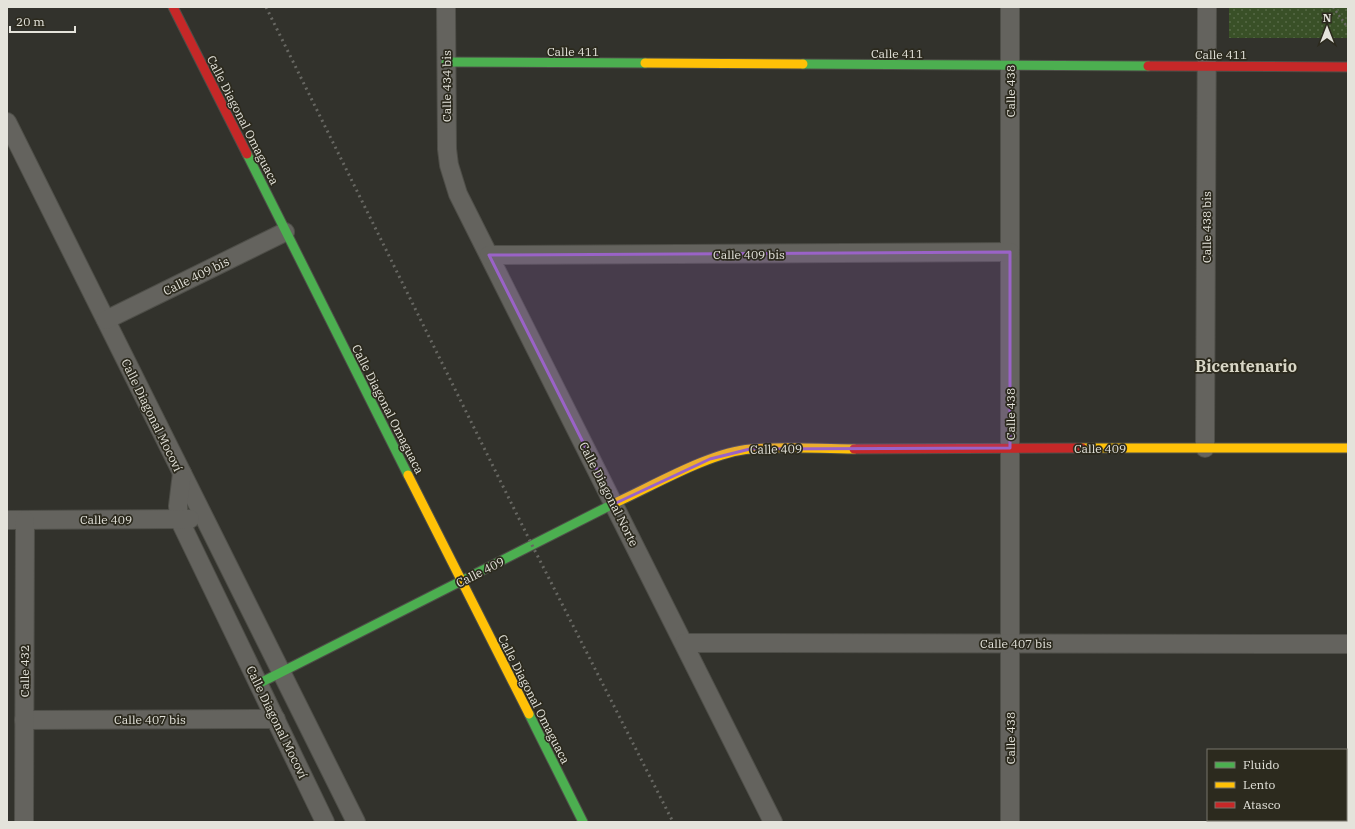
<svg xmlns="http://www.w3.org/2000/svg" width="1355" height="829" viewBox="0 0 1355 829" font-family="'IBM Plex Serif',serif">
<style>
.park{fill:url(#park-dots)}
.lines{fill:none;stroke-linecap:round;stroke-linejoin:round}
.street-casing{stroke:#4e4e48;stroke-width:20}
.fast-casing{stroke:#4e4e48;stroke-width:11}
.slow-casing{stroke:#4e4e48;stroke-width:11}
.jam-casing{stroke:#4e4e48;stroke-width:11}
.path{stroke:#686863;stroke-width:2.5;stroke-dasharray:2 3;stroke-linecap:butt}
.street{stroke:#64635e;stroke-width:18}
.fast{stroke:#4caf50;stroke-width:9}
.slow{stroke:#ffc107;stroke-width:9}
.jam{stroke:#c62828;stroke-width:9}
.rail{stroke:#676762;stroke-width:3;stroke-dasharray:2 4;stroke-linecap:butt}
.marked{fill:#9a63c7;fill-opacity:0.2;stroke:#9a63c7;stroke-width:3;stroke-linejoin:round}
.labels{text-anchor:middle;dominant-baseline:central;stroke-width:3.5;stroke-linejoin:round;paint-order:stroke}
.street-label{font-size:12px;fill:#e4e3db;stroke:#2c2a1e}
.district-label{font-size:16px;font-weight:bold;fill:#d8d6c6;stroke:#2c2a1e}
</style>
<defs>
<pattern id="park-dots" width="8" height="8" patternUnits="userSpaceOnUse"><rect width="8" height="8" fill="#395027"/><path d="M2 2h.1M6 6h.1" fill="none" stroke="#566946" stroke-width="1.8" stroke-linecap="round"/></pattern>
</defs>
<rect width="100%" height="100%" fill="#32322c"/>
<!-- park -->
<rect class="park" x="1229" y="7" width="119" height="31"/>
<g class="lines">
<defs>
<g id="street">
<path d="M446,7L447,149L449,165L458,194L773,822"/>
<path d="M1010,7V822"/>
<path d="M7,122L356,822"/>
<path d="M489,255L1010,252"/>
<path d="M106,320L285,232"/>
<path d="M1205,448L1207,7"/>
<path d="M182,473L178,506L179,519L325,822"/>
<path d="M7,520L190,519"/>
<path d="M684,643L1348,644"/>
<path d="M24,720L276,719"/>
<path d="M24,822L25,520"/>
</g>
<g id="fast">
<path d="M446,62L645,63"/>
<path d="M803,64L1148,66"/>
<path d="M247,154L408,475"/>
<path d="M258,684L615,503"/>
<path d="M529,714L583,822"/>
</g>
<g id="slow">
<path d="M645,63L803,64"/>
<path d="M1082,448H1348"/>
<path d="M408,475L529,714"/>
<path d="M615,503C653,486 710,452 751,449C785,446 820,449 854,449"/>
</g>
<g id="jam">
<path d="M173,7L247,154"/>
<path d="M1148,66L1348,67"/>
<path d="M854,449L1082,448"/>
</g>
</defs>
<!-- street casing -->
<use href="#street" class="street-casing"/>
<!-- fast casing -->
<use href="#fast" class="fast-casing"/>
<!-- slow casing -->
<use href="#slow" class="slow-casing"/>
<!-- jam casing -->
<use href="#jam" class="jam-casing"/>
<!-- path -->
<path class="path" d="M1333,7L1348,28"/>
<!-- street -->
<use href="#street" class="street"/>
<!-- fast -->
<use href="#fast" class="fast"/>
<!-- slow -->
<use href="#slow" class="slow"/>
<!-- jam -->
<use href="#jam" class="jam"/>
<!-- rail -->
<path class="rail" d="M266,7L532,545L673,822"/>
</g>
<!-- marked area -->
<path class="marked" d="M1010,252V448L750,449L710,459L614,504L489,255Z"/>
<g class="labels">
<!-- street labels -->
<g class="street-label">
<text x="573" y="51">Calle 411</text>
<text x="897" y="53">Calle 411</text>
<text x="1221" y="54">Calle 411</text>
<text transform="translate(446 86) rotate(-90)">Calle 434 bis</text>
<text transform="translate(1010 91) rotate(-90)">Calle 438</text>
<text transform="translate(243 120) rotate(63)">Calle Diagonal Omaguaca</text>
<text transform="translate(1206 227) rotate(-90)">Calle 438 bis</text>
<text x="749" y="254">Calle 409 bis</text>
<text transform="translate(196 276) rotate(-26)">Calle 409 bis</text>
<text transform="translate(388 409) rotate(63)">Calle Diagonal Omaguaca</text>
<text transform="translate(1010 414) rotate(-90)">Calle 438</text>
<text transform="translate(152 415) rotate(64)">Calle Diagonal Mocoví</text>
<text x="1100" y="448">Calle 409</text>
<text transform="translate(776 449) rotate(-1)">Calle 409</text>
<text transform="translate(609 494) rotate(63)">Calle Diagonal Norte</text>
<text x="106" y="519">Calle 409</text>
<text transform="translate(480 572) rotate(-27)">Calle 409</text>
<text x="1016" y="643">Calle 407 bis</text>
<text transform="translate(24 671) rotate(-90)">Calle 432</text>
<text transform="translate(534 699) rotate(63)">Calle Diagonal Omaguaca</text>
<text x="150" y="719">Calle 407 bis</text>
<text transform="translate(277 722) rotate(64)">Calle Diagonal Mocoví</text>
<text transform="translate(1010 738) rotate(-90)">Calle 438</text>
</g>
<!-- district labels -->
<g class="district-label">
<text x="1246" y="366">Bicentenario</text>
</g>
</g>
<!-- border -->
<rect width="1355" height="829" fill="none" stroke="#e4e3db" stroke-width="16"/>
<!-- legend -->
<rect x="1207" y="749" width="140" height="72" fill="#2c2a1e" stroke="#76746a"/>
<rect x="1215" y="762" width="20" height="6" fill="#4caf50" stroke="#76746a"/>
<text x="1243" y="769" font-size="12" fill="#e4e3db">Fluido</text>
<rect x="1215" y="782" width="20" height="6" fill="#ffc107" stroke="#76746a"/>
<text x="1243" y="789" font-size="12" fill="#e4e3db">Lento</text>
<rect x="1215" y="802" width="20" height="6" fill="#c62828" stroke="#76746a"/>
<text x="1243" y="809" font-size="12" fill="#e4e3db">Atasco</text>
<!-- north arrow -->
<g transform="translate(1327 28)" stroke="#2c2a1e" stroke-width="3" paint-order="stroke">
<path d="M0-3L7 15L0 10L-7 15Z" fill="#e4e3db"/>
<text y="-6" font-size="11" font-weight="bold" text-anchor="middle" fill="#e4e3db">N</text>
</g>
<!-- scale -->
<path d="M10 26v6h65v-6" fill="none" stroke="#e4e3db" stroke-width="2"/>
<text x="16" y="26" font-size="12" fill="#e4e3db" stroke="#2c2a1e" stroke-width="3" paint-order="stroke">20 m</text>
</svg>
